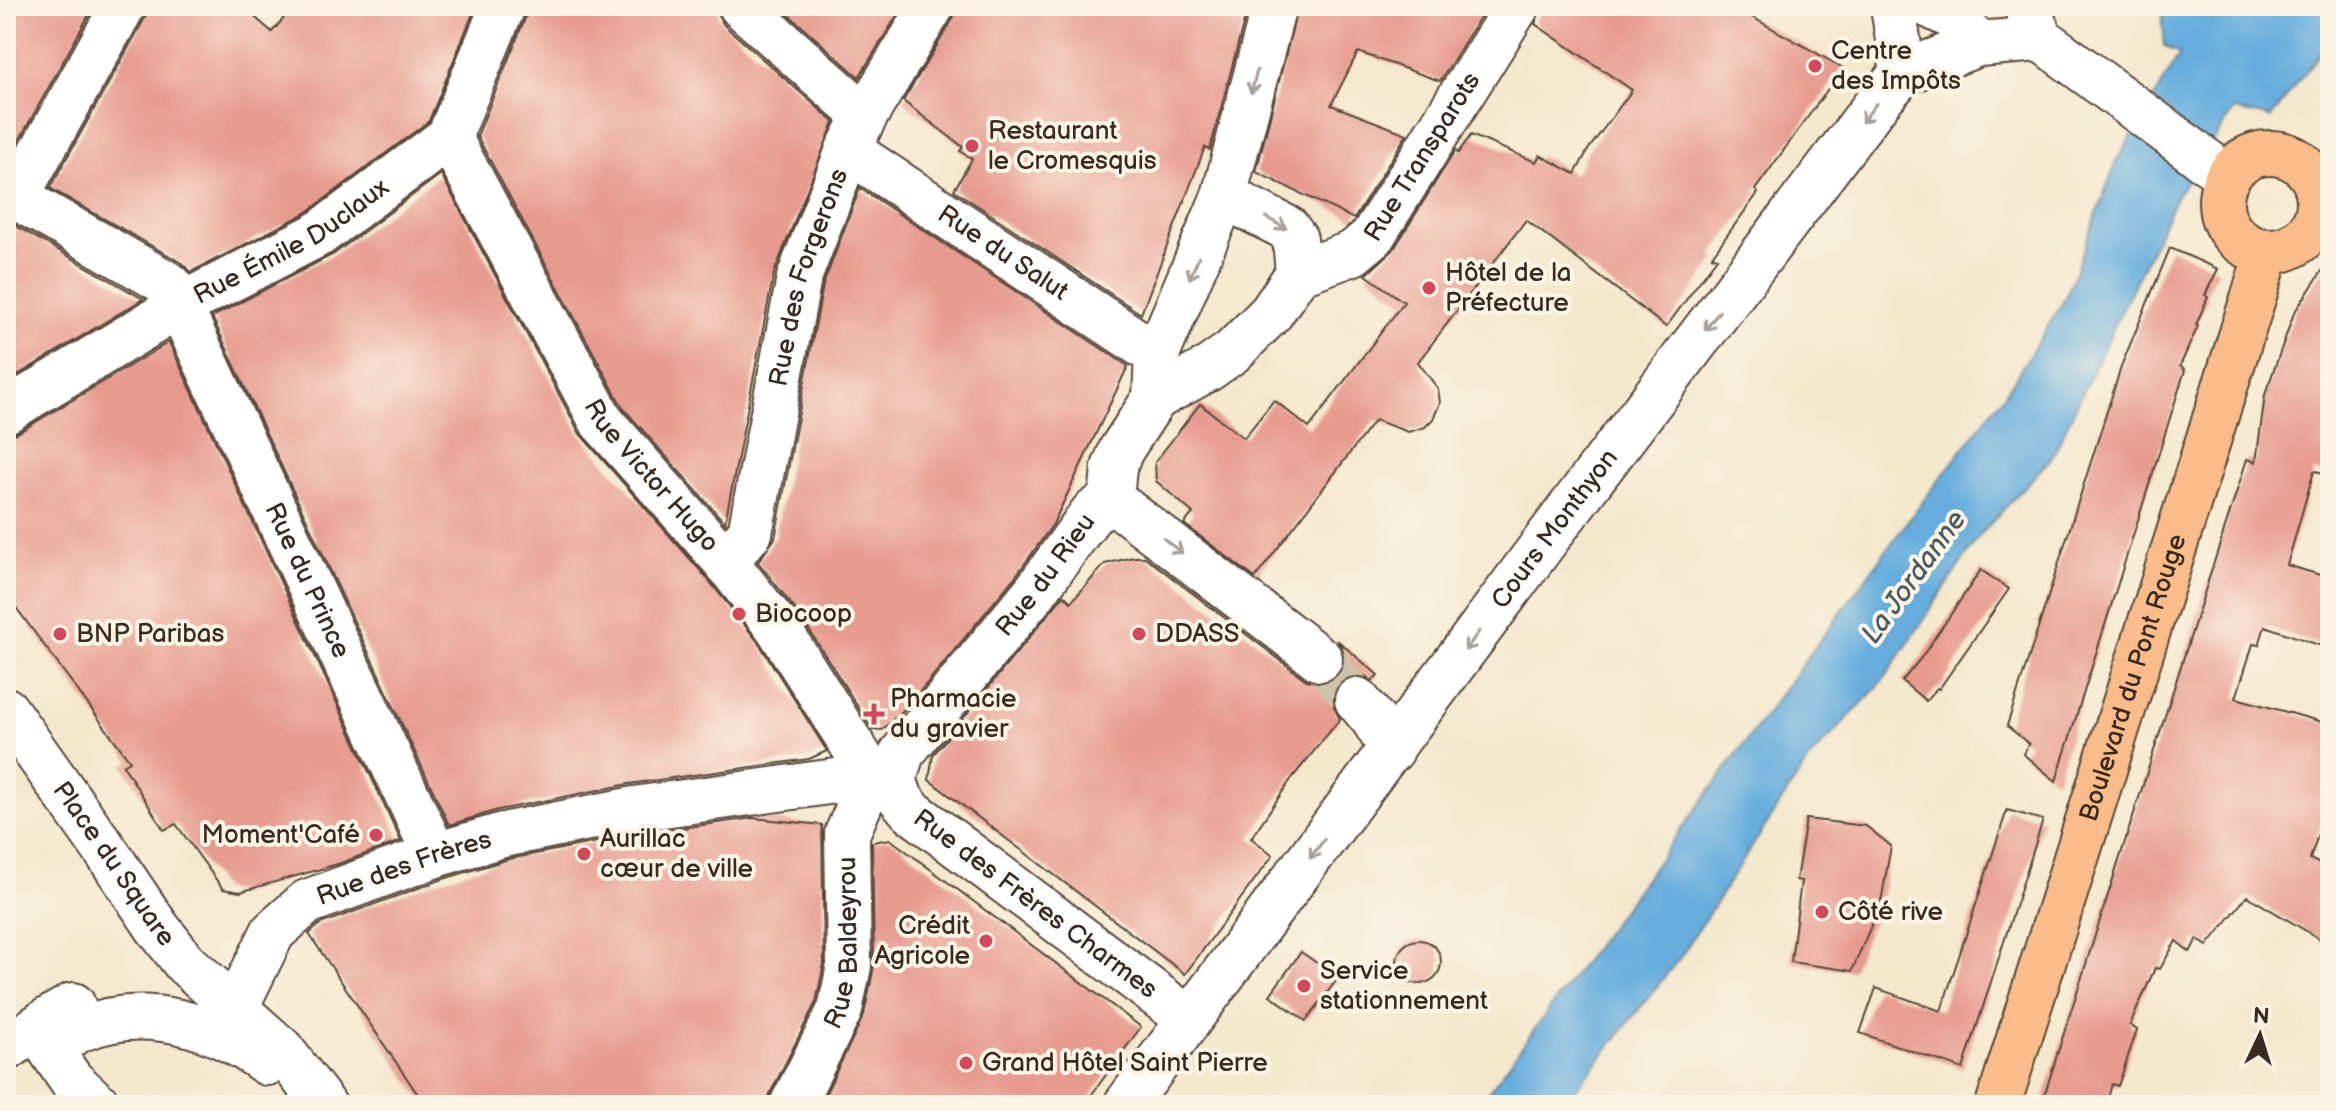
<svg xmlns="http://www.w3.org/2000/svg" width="2336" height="1111" viewBox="0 0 2336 1111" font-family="'Balsamiq Sans',sans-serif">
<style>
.water{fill:#66addd;stroke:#506c7e;stroke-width:2}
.building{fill:#e79b8f}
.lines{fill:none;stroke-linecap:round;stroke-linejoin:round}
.minor-tunnel{stroke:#cfc2aa;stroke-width:44;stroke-dasharray:44 22;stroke-linecap:butt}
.minor-casing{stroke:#574638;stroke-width:48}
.major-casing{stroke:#574638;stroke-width:48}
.minor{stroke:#fff;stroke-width:44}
.major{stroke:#fabc8b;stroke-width:44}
.oneway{stroke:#a79f9a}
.poi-dot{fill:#d1495b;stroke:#fcf5e5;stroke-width:3}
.labels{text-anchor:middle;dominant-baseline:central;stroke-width:8;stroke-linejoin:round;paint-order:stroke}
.poi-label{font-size:26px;fill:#3b2a1e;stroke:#fcf5e5;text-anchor:start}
.street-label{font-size:26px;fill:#3b2a1e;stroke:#fcf5e5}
.water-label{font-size:28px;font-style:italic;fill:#4a5861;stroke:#fcf5e5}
</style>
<rect width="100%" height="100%" fill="#fcf5e5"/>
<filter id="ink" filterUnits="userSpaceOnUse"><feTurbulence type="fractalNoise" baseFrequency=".0125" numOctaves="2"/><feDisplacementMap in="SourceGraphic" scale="16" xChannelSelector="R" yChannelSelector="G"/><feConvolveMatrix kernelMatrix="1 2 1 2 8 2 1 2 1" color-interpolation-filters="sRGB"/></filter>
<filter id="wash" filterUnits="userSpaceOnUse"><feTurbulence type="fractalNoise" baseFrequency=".006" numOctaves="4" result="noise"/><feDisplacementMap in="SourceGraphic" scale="32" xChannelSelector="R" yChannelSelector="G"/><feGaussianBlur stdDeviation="1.8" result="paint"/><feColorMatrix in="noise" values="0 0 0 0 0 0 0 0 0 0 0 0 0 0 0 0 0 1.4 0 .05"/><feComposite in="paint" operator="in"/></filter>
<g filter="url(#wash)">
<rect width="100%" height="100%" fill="#f4e8cd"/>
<!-- water -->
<path class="water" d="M2161,6H2330V39L2271,118L2234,110L2176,197L2052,457L1979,536L1883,681L1809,759L1681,956L1577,1088L1567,1105H1479L1910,518L2005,394L2065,299L2116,162L2180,54L2165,46Z"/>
<g id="blocks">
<!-- building -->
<g class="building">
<path d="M6,6H94L6,164Z"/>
<path d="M148,6H242L272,32L294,6H476L429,121L306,213L191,272L182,263L50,188L145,18Z"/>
<path d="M527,6H717L718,15L724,25L834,122L774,273L725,523L623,408L477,136L526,16Z"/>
<path d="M779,6H903L859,77Z"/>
<path d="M957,6H1248L1210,150L1205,147L1141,314L954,190L972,159L960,151L963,147L903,101L953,19Z"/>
<path d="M1298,6H1487L1440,81L1358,52L1331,105L1407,134L1354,219L1256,172Z"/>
<path d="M1542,6H1732L1843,68L1755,190L1758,193L1712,256L1717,258L1666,327L1526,220L1418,362L1438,389L1440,403L1433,419L1425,427L1408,432L1375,420L1255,578L1184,524L1193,513L1156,481L1155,462L1200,404L1244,438L1274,400L1309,428L1404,302L1366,275L1393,250L1455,151L1458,153L1471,135L1536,162L1540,155L1575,174L1588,150L1632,90L1535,24Z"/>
<path d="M441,174L580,434L706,577L758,642L827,751L809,759L629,784L498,810L449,825L212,317L334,254Z"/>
<path d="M860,188L1128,366L1053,524L1015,577L909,705L882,730L872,729L799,614L758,562L775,538L823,285Z"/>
<path d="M6,215L16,226L143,299L6,382Z"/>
<path d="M2170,248L2218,269L2205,295L2208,297L2196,325L2198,326L2180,366L2185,370L2056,781L2023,754L2029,744L2007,726L2122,364Z"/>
<path d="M2330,259V474L2314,471L2287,565L2330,578V649L2265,626L2259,645L2253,644L2236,698L2330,724V798L2310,859L2330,869V945L2247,896L2207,946L2197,939L2190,952L2176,941L2160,969L2155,968L2130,1025L2137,1030L2118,1086L2112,1084L2106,1105H2070L2044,1097L2056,1058L2247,459L2256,462L2265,395L2294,313Z"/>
<path d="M169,342L401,841L338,864L240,892L223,889L176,824L164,830L123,765L130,761L6,594V436L19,432Z"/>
<path d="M1133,557H1145L1305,679L1318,684L1330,682L1339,675L1345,661L1343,650L1337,640L1378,675L1372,681L1365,676H1352L1340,681L1334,691L1333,705L1340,719L1292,778L1251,838L1273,855L1185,974L929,780L933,755L1064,595L1071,602L1105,564Z"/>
<path d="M1981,570L2009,589L1939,689L1937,688L1926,701L1902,681L1921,658Z"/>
<path d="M2007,810L2043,820L1963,1069L1860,1033L1876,988L1941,1011Z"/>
<path d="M753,818L822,825L824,964L816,1002L770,1094L767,1105H425L309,934L320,924L443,879L509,859L638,834Z"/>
<path d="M1806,819L1866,826L1891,846L1881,902L1852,971L1791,962L1801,881L1796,880Z"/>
<path d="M890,839L1141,1027L1084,1105H820L864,1015L874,966L872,842Z"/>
<circle cx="1419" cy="962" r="22"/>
<path d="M1301,952L1338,978L1306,1021L1270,995Z"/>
</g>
</g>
</g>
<g filter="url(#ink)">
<use href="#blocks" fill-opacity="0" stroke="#574638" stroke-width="2"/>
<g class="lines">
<!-- minor-tunnel -->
<path class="minor-tunnel" d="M1320,659L1357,700"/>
<defs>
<g id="minor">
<path id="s1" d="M123,6L23,185L28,204L170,285L435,855"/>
<path d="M741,6L865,116"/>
<path d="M1893,6L1903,73"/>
<path d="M1930,6L1955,18L1978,44"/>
<path d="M2026,6L2041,39L2228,177"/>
<path id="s2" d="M449,137L602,422L725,561L778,628L872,776"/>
<path id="s3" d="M848,150L1157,355"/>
<path id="s4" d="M1298,273L1353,253L1372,237L1517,6"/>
<path d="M1155,398L1208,369L1232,352L1271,313L1298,273L1295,239L1287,228L1224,196"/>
<path id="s5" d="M6,411L181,305L319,234L449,137L503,6"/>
<path d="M1111,499L1320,659"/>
<path id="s6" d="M725,561L750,533L799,278L848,150L865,116L932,6"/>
<path d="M1357,700L1373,719L1392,750"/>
<path id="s7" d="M6,710L108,854L157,927L185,963L282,1050L324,1105"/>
<path id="s8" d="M894,779L902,753L1035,592L1092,513L1111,499L1114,468L1121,450L1155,398L1157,355L1224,196L1274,6"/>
<path id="s9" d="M894,779L901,799L911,811L1189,1019"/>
<path id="s10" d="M235,1009L273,932L307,902L435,855L503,835L634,809L872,776L894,779"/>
<path d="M6,1049L46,1021L73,1005"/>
<path d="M98,1105L71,1080L50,1049C60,1043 70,1034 81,1029C146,1003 213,1024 267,1063"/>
<path id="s11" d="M792,1105L840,1010L849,966L847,834L872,776"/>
<path id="s12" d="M1126,1105L1558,524L1880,99L1903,73L1978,44L2041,39"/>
</g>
<g id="major">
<circle cx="2270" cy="202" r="49"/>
<path id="s13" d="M1998,1105L2268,251"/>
</g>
</defs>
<!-- minor casing -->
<use href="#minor" class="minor-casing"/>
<!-- major casing -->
<use href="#major" class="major-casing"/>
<!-- minor -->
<use href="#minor" class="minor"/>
<!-- major -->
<use href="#major" class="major"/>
</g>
<!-- one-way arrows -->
<defs><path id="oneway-shaft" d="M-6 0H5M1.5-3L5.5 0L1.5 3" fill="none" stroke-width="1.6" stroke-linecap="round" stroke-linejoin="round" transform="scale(2)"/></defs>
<g class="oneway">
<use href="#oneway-shaft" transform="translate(1254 82) rotate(105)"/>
<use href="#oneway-shaft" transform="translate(1869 113) rotate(127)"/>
<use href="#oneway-shaft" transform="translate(1276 223) rotate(29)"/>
<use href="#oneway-shaft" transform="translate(1194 268) rotate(113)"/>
<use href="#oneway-shaft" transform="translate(1712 321) rotate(127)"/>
<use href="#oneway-shaft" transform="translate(1173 546) rotate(38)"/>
<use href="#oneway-shaft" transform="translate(1472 641) rotate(126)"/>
<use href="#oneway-shaft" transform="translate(1317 849) rotate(127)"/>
</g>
</g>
<!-- markers -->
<g class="poi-dot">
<circle cx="1815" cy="66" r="8"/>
<circle cx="972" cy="146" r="8"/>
<circle cx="1429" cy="288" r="8"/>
<circle cx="739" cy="614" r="8"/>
<circle cx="60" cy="634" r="8"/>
<circle cx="1139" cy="634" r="8"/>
<path d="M870 702h8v8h8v8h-8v8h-8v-8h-8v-8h8z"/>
<circle cx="376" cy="835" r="8"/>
<circle cx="584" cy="854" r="8"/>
<circle cx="1822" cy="912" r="8"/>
<circle cx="986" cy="941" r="8"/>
<circle cx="1304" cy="986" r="8"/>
<circle cx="966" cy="1063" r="8"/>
</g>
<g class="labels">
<!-- poi labels -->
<g class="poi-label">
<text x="1831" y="51">Centre<tspan x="1831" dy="30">des Impôts</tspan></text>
<text x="988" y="131">Restaurant<tspan x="988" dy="30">le Cromesquis</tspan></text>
<text x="1445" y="273">Hôtel de la<tspan x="1445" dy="30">Préfecture</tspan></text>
<text x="755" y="614">Biocoop</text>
<text x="76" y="634">BNP Paribas</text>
<text x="1155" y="634">DDASS</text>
<text x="890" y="699">Pharmacie<tspan x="890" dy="30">du gravier</tspan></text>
<text x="360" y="835" text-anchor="end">Moment'Café</text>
<text x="600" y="839">Aurillac<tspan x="600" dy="30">cœur de ville</tspan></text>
<text x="1838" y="912">Côté rive</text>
<text x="970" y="926" text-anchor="end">Crédit<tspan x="970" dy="30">Agricole</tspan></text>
<text x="1320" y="971">Service<tspan x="1320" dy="30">stationnement</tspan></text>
<text x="982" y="1063">Grand Hôtel Saint Pierre</text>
</g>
<!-- street labels -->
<g class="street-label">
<text stroke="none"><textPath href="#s4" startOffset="178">Rue Transparots</textPath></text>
<text stroke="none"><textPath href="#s5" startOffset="332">Rue Émile Duclaux</textPath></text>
<text stroke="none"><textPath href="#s3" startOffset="186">Rue du Salut</textPath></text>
<text stroke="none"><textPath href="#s6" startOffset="300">Rue des Forgerons</textPath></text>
<text stroke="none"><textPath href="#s2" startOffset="396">Rue Victor Hugo</textPath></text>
<text stroke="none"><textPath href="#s12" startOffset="718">Cours Monthyon</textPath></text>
<text stroke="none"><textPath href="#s8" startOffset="256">Rue du Rieu</textPath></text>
<text stroke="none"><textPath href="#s1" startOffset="714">Rue du Prince</textPath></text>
<text stroke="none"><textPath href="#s13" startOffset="448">Boulevard du Pont Rouge</textPath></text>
<text stroke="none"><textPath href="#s7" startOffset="188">Place du Square</textPath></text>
<text stroke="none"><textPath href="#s10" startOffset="234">Rue des Frères</textPath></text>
<text stroke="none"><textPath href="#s9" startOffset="192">Rue des Frères Charmes</textPath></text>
<text stroke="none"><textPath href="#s11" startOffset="174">Rue Baldeyrou</textPath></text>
</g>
<!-- water labels -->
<g class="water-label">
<text transform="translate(1914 577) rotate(-54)">La Jordanne</text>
</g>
</g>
<!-- margin -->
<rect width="2336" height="1111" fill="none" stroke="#fcf5e5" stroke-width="32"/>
<!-- north arrow -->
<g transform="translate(2260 1035) rotate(4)" stroke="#fcf5e5" stroke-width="6" paint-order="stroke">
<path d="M0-6L14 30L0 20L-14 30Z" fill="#3b2a1e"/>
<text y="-12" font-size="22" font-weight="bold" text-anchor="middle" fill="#3b2a1e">N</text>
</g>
</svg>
